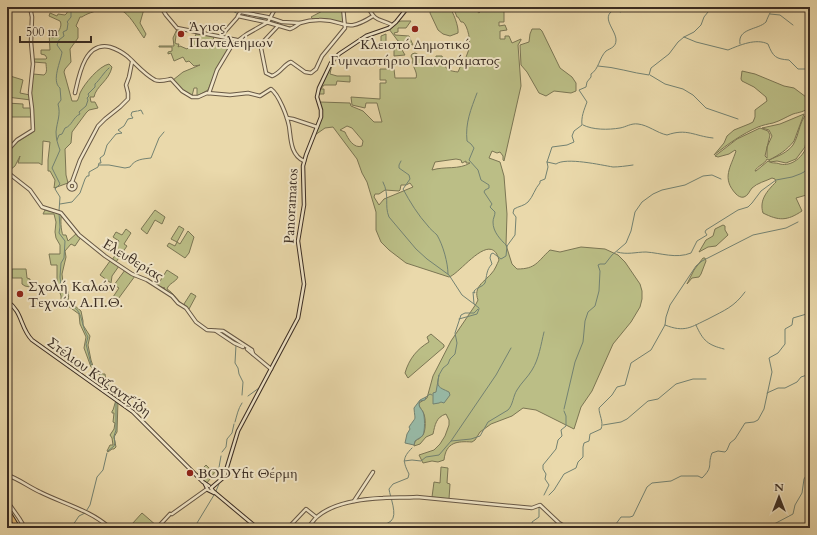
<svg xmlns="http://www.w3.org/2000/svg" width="817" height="535" viewBox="0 0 817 535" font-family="Cardo,serif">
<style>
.green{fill:#bbbe86;stroke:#7b7654;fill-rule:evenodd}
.water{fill:#98baa7;stroke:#738272}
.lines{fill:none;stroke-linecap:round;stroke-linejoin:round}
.stream{stroke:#738272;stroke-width:1}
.tertiary-casing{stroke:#675845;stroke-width:4.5}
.secondary-casing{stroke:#3b2d23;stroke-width:4.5}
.trunk-casing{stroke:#3b2d23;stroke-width:5.5}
.tertiary{stroke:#f1e6c8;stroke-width:2.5}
.secondary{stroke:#f1e6c8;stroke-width:2.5}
.trunk{stroke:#e5bc76;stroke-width:3.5}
.poi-dot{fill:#8f2418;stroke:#f1e6c8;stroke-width:1.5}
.labels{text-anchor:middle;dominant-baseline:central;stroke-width:4;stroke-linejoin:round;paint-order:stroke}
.poi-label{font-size:14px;fill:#3b2d23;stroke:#f1e6c8;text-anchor:start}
.street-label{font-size:14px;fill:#3b2d23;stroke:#f1e6c8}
</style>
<rect width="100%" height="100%" fill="#ead9ab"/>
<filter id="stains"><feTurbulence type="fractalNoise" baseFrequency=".005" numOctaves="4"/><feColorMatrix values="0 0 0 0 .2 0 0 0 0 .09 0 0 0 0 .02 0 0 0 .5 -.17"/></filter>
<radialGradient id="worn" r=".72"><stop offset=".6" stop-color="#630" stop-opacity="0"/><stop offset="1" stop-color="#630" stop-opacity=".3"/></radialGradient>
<!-- green -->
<g class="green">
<path d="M68,7H160L161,8L153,10L144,9L140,23L146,34L144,38C138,30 132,18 124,12C115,5 90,11 82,17H80L76,26L78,28V38L70,49L71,62L65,69L64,72L72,101H77C79,98 79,96 80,93C84,84 99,66 109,64L112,67C109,81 96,86 94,97H90L91,102H95L98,108L89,110L86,113L72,132L71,143L65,149L66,175L68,183L54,188L55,180L50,171H48V160L50,142L43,141L42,165L39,163H18L20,156L15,166L10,170L7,167V152L17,142L33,132L34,129L31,94L33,74L44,75C48,72 46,68 46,63L33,62L32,59H46L47,58L45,55L41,54V50H50L49,33L52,38L54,37C58,33 63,26 60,21L49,16L50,13L57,16L58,14L65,15L67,13Z"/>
<path d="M330,7H342L344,24L327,19H313L311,17Z"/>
<path d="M430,7H449C453,11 459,27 458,33L450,36L443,34L438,30L430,13Z"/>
<path d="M453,7H473V8L479,13L481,11H489V7H504V22H499V26L505,25L507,30L500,31V39H505V36H509L512,43L521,39V40L518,45L521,86L504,161L503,160V156L500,152L497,153L492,151L489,158L500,162L504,176L507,214L506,245L512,264L517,269C536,269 537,262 550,250L560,252L581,247L605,249L618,255L625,262L640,284L642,291V299L640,307L631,322L613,344L592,391L581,407L574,429L536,410L523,408L512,416L491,424L480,432L475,440L472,442C457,441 446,442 444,460L438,462L432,461L423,463L419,455L434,450L440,444L445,436L449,425V420L446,414C436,417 435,425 433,434L426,437L420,444L414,446L415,441C418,439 421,438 423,435C426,430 426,417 423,412C421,408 419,408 419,403L427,398L433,376L451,341L476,304L478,300C473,287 484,282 491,274C495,270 497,264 499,260C491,229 460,274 449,277L406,263L389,250L381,242L376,230V212L367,182L362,173L357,159L333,127L325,128L315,135L321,120L320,102L350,103L351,106L363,111L374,122H382L377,103H366L365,108L352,105L351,97L380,99V83H386V80H380V69H394L395,78H416C418,73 413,67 412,62L413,60L411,56L412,54L415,53L431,61L435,59L436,56H442C447,67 442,70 458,72L461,65L465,64C465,58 467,55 469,49C471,42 468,26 463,22H461L458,17H457ZM347,126L352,128L363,141L362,146C354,149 348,139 345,132L340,130ZM456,159L461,160L462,163L466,161V163H470C459,170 445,166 432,170L435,162ZM410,183L413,187L384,199L379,205L374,197L375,194H379L385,190L399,191L400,190L401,185H406Z"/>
<path d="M401,21H411L406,28H398V32L394,33L395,35L409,36L413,45L398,41L389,29L397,22Z"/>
<path d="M177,29L175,43L177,44H179L178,47L180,46L187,49L192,44L196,34L214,36L213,41L225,45L228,38L235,41L217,68L208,90L197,96V88H194L192,96L181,89L173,80L183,72L200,65L194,66L189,61L186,62L183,57L174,61L171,53L168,54V52L172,51V47H159V46H174L173,38Z"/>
<path d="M532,29H540L542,31L560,68L572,77L576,83V91L571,93L554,91L546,96L539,93L527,72L521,65L520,45L529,42L530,34Z"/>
<path d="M386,34V43H398L405,55L394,56V46L381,45V36Z"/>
<path d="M332,64L330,74L337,76H350V82L337,81L336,85H324L321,89H324V94H318Z"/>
<path d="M742,71L755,74L784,86L794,88L810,100V107C804,112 800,112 793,114C786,117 780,121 773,123C768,124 763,125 758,127C742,134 728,144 714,155L724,143L727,136L734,130L749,124L753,122L755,117V110L767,101L766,97L754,87L742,81L741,79Z"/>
<path d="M7,75L23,80L20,93L30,95L31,100L7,97Z"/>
<path d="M7,103L23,104V108H32V117H7Z"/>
<path d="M810,111V131L807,136L805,147L796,159L786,163L777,161L770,162L769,160C778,156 787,153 793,145C800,134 799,118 810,111Z"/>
<path d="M804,114L794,141C787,150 779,155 769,160L767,159C765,164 757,166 755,171H756L768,161C772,164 775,162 780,164C792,167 804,156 807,145C808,140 807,137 810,132V194L796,198L802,211C787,221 779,221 763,213C759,200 767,191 776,182L775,179L772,178C766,181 757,183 752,188C750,190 748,196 744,197C741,198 738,196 736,194C721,178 731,167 736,151L735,150L729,154L718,157L715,156L737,139L760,128L768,131L770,135L765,156L767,158V147L772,136L769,130L762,128L780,124Z"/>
<path d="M45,210L62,214C60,217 61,232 63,235H66L68,241L77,233L81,237L75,246L71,244L65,251L66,257L62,274L63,283C67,288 70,294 68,300L81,311L83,321V325L90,336L88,345L91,360L93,366L103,374H105L106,381L113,395L101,376L91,367L84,348L86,337L80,324L79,314L68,306L62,305L61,302V296L57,284V265H51L49,254H60V245L56,238L55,232L56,222L54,214H43Z"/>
<path d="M155,210L165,217L162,224L155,220L147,234L141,229Z"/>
<path d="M723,225L725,226V230L728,235L716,246L708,247L699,252L706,240L713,236L715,229Z"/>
<path d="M179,226L184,229L177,242L180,244L188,231L194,237L189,253L185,258L167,246L169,243L175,246L177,242L171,239Z"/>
<path d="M126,229L131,233L124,244L127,246L116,262L112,260L118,251L114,250L119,241L113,237L116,232L122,235Z"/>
<path d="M703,258H705L706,261L701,274L699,277L692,278L687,284L694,270Z"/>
<path d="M110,261L119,266L112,276L111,283L100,275Z"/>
<path d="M12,269H26L27,278L30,279V287L25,286L22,284V278H12Z"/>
<path d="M125,270L135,276L113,306L109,303L119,288L114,285Z"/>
<path d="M167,270L178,277C176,282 169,283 167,289C174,293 178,302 186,307L184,304L191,293L196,296L189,309C180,303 172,295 163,289L165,288L157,286Z"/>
<path d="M431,334L444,345V347L408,378L405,373C409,359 417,349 429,342L427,337Z"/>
<path d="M116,400L118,401L117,432L114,437L116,447L114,449H112L108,452L107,451L110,445H113L112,438L110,435L114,429L115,423L113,422L114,413H112V411L113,410Z"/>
<path d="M206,465L213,472L217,471L213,474L212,479L211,478L206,484L197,474Z"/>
<path d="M441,467L448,468L447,483L450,484L449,499L432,497L434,482L440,483Z"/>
<path d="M142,513L157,526L155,528H136L132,524Z"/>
</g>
<!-- water -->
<g class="water">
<path d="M439,375C436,388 439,387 449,392L450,395L444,403L441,402L439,403L433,404V393L436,392Z"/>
<path d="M426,397L425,400L420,401L419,403C419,408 421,408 423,412C425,416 425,431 423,435C421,438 417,439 415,441L414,445L405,443L407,434L410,429L409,427C417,415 415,422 414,408L420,400Z"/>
</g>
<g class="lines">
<!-- stream -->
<g class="stream">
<path d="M79,7L82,10L89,7"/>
<path d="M128,7L151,9L160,8"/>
<path d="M226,7L238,14"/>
<path d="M772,11L775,10L778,7"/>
<path d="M770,14L780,15L793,25"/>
<path d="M241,15L244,16L246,15L248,17"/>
<path d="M253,18L267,19"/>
<path d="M271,21C278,24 286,27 293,27L295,25"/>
<path d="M684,37L696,42L728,50C740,45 756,38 768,44C773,57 776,59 789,60L798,69H810"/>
<path d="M740,44C737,28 758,30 766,22C767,19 769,15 770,13"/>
<path d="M598,66C616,67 632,73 649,75L651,68L669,54L678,42L684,37L694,32L701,25L704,17L712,7"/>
<path d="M650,75L665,84L683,89L693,95L706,108L738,119"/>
<path d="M477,93C471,109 465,123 467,141L471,144L474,148L469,160L478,170L481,180L489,185V188L485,190L484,192L492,204L490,207L495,212C495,216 493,218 493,222C493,232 500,239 507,246"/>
<path d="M138,111L141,110L143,114"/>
<path d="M583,125C593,130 608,130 620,128C626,127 631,123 638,124C648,125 657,133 667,135C687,128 694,136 713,138"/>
<path d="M57,140L59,135L62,134L65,128C72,126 73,117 80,114L79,112L86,106L88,100L87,98L89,96L88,94L95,87V84C99,81 104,72 109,68"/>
<path d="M401,161L399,165V168L409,175L410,179L403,189C410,202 418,215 428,226C430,229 434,232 437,235C443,245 448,263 448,274"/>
<path d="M547,162L556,164C566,157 601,165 613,167C619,167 626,166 633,165"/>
<path d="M99,165H109L125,168L130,167C135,159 143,159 151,158L159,138L164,132"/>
<path d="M383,182C390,196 384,205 389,217L416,249L427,259L449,275L462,295L474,304"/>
<path d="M60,204L72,202L80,193L85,179L87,176H89V172L98,167L99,163H101L100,158L104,155L107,145L116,134L122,133L118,130L124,126L128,119L133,118L131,115L132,112L137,111"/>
<path d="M59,211L60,197L55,189L60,184L52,168L60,150C58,145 56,139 56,132C57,121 61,115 58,104L61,100L60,88C51,81 61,61 62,52L57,45L59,40L64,36L63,32L67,30L68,23L67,22L71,17V7"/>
<path d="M59,213L60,227L59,233L65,241L64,258L61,263L60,277L61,285L66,296L65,302C85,309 79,322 88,337L86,344L91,364L99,372L109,386"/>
<path d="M617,252C627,255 636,252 646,252C661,253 676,259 691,253L697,241L707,235L705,232L706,230L738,210L748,207L752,203L761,191L776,180L792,177L800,174L804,172L810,165"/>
<path d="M479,308L474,304L473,292L475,293L474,291C477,287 483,287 485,283C487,276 486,270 492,264L490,258L491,254L493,253L501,259L506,256L507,246L515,235L516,217L513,213L514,209C519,206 524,206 528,202C533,197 535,188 540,183V181L545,179L548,167L547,162L552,147L567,145L574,142L572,136L574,131L582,125C581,117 584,110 587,102L579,90L586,87L587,82L591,77V74C599,69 599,58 606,51C611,48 616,47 616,40C616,30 600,17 614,10L621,12L622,7"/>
<path d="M459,319L477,314L479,309"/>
<path d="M665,325C685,333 691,327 708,319C725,310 734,307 745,292"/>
<path d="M696,325C703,341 708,345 724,349"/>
<path d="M236,345L235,363L238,368L239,374L243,382L242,395"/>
<path d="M439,375L443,368L448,364L450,359L455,354L457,343L455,333L461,315L465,313H474L478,309"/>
<path d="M114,391L116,393L117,399"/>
<path d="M767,393L778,388H785L797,382L801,377L810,374"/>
<path d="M248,396L259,388"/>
<path d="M426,397L430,394L432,395"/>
<path d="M564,409L575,362L583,342L585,321L588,312L595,306L599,291L600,271L598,265L600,264H605L612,255L626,243L631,231L635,212L642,202L653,194L662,190L685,185L703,176L712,175L721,179"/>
<path d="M235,422C237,415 238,409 242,403"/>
<path d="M603,425L621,422L627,419L648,401L658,399L676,384L693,379H706"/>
<path d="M451,441L496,375L511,348"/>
<path d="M108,451L114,446L115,443L114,436L116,430V402"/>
<path d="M222,452L226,447L227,439L232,433L234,424"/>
<path d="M810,458V463"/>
<path d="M404,461L412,460L421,461L426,457L439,455L451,441L471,439L480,436L488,422L508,410C513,405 513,396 517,390C521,383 528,377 532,370C539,359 541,344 544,332"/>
<path d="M219,479L218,473L221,456"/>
<path d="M216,491L219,484"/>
<path d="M544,495L549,485L545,479L546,474L543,469V465L556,449L558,440L562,436L561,430L566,426V416L564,411"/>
<path d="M549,495L554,490L564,474L576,468L578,462L583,457V447L584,443L589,441L590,434L601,429C604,422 599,415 599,408L612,395L617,387L625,385L631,363L651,350L665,325L666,317L670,305L696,266L702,261L753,235L786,228L798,222"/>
<path d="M70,528L75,522L79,516L85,513L90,505L97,477L103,470L107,453"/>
<path d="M194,528L214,495"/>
<path d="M379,528C383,525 387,524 391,521C398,515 390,497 389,489L393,484L408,478L409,474C403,462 402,458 412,448"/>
<path d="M533,528L532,522L539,517V507"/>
<path d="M613,528L621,517H630L633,516L647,487L652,483L671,481L681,476H698L702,478C714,466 707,466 712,453L718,451L725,452L727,450L730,443L735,439L745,423L754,422L758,420L764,409L772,372L769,358L778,353L785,344V329L792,325L793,318L810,313"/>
<path d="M774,528V524L776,523L793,514L795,505L802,493L804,479L810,469"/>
</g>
<defs>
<g id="tertiary">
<path d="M161,7L166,15L177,28L237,40"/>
<path d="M368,7C376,23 379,18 392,25"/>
<path d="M241,12L267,17L282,22L300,23"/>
<path d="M238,16L266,22L290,29C294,28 297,25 300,23C306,21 313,20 319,20C346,19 343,35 373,16"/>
<path d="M278,26L261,44V48L266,73L272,76C281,73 284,64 291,62L305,72L311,73L316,69L322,56L345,28L343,7"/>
<path d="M221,36L237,18L243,7"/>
<path d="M75,93C79,75 85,41 110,47C116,49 122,52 127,56C136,64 144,74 155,80C160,82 166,80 171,79L182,91L192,97H198L207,93L230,95L248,93L260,96L271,89C279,95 287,116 289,126C291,138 290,155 304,161"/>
<path d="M209,93L217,70L232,45L247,34L268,22L276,7"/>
<path d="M287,118L293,119L317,127"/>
<path d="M7,151L17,140L33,130L32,109L30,93L33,64L31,42L32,17L30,7"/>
<path d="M7,172L30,190L42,207L61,213L79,235L105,256L132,274L147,280L172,296L178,303L186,308L196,322L207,330L223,331L252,350L253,354"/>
<path d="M72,182L80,160L98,126L105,119L120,107L128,99V93L126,85L129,77L132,62"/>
<circle cx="72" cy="186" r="3.5"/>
<path d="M216,331L234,343L243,347"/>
<path d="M247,349L271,369"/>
<path d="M7,475C19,479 29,487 40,492C64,504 90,510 110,528"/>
<path d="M7,501L19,518L25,528"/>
<path d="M354,501L373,472"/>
<path d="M172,514L207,489"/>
<path d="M7,523L10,528"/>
<path d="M157,528L170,514"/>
<path d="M288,528L306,509L316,517"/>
<path d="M308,528C311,524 314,519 318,516C335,502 362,499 383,498C394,497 405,498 417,497L532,508L540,505L559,523L567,528"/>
</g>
<g id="secondary">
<path d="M7,301C23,312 20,328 32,340L133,412L203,482L209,486"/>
<path d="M205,484L208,490L214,493"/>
<path d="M211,488L224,477L238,431L298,318L304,284L298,241L304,205L303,166L306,155L321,117V110L317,97L319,88L331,63L339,54L366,36L389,28L396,22L408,7"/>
<path d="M211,488L213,491L256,527"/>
</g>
<path id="trunk" d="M7,510L18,528"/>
</defs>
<!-- tertiary casing -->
<use href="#tertiary" class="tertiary-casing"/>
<!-- secondary casing -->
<use href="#secondary" class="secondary-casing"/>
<!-- trunk casing -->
<use href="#trunk" class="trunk-casing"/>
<!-- tertiary -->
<use href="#tertiary" class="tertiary"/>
<!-- secondary -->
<use href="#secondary" class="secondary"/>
<!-- trunk -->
<use href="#trunk" class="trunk"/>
</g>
<!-- markers -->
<g class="poi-dot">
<circle cx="415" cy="29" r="4"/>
<circle cx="181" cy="34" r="4"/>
<circle cx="20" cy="294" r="4"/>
<circle cx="190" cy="473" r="4"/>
</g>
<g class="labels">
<!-- poi labels -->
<g class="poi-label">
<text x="189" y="26">Άγιος<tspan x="189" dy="16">Παντελεήμων</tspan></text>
<text x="415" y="44" text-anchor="middle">Κλειστό Δημοτικό<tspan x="415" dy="16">Γυμναστήριο Πανοράματος</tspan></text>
<text x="28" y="286">Σχολή Καλών<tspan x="28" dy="16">Τεχνών Α.Π.Θ.</tspan></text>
<text x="198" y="473">BODYfit Θέρμη</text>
</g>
<!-- street labels -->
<g class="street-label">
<text transform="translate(291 206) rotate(-87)">Panoramatos</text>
<text transform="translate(133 260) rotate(31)">Ελευθερίας</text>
<text transform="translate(99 377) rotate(36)">Στέλιου Καζαντζίδη</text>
</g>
</g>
<!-- margin -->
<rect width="817" height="535" fill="none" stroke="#ead9ab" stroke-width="24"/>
<rect x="8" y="8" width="801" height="519" fill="none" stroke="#3b2d23" stroke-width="2"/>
<rect x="12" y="12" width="793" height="511" fill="none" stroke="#3b2d23"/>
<!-- north arrow -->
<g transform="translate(779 497)" stroke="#f1e6c8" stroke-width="3" paint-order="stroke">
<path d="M0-3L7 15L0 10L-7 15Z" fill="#3b2d23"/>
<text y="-6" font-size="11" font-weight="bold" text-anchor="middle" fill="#3b2d23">N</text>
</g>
<!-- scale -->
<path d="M20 36v6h71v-6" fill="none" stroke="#3b2d23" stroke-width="2"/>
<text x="26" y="36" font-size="12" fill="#3b2d23" stroke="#f1e6c8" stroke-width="3" paint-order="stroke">500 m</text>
<rect width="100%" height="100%" filter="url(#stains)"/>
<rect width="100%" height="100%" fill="url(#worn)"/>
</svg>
